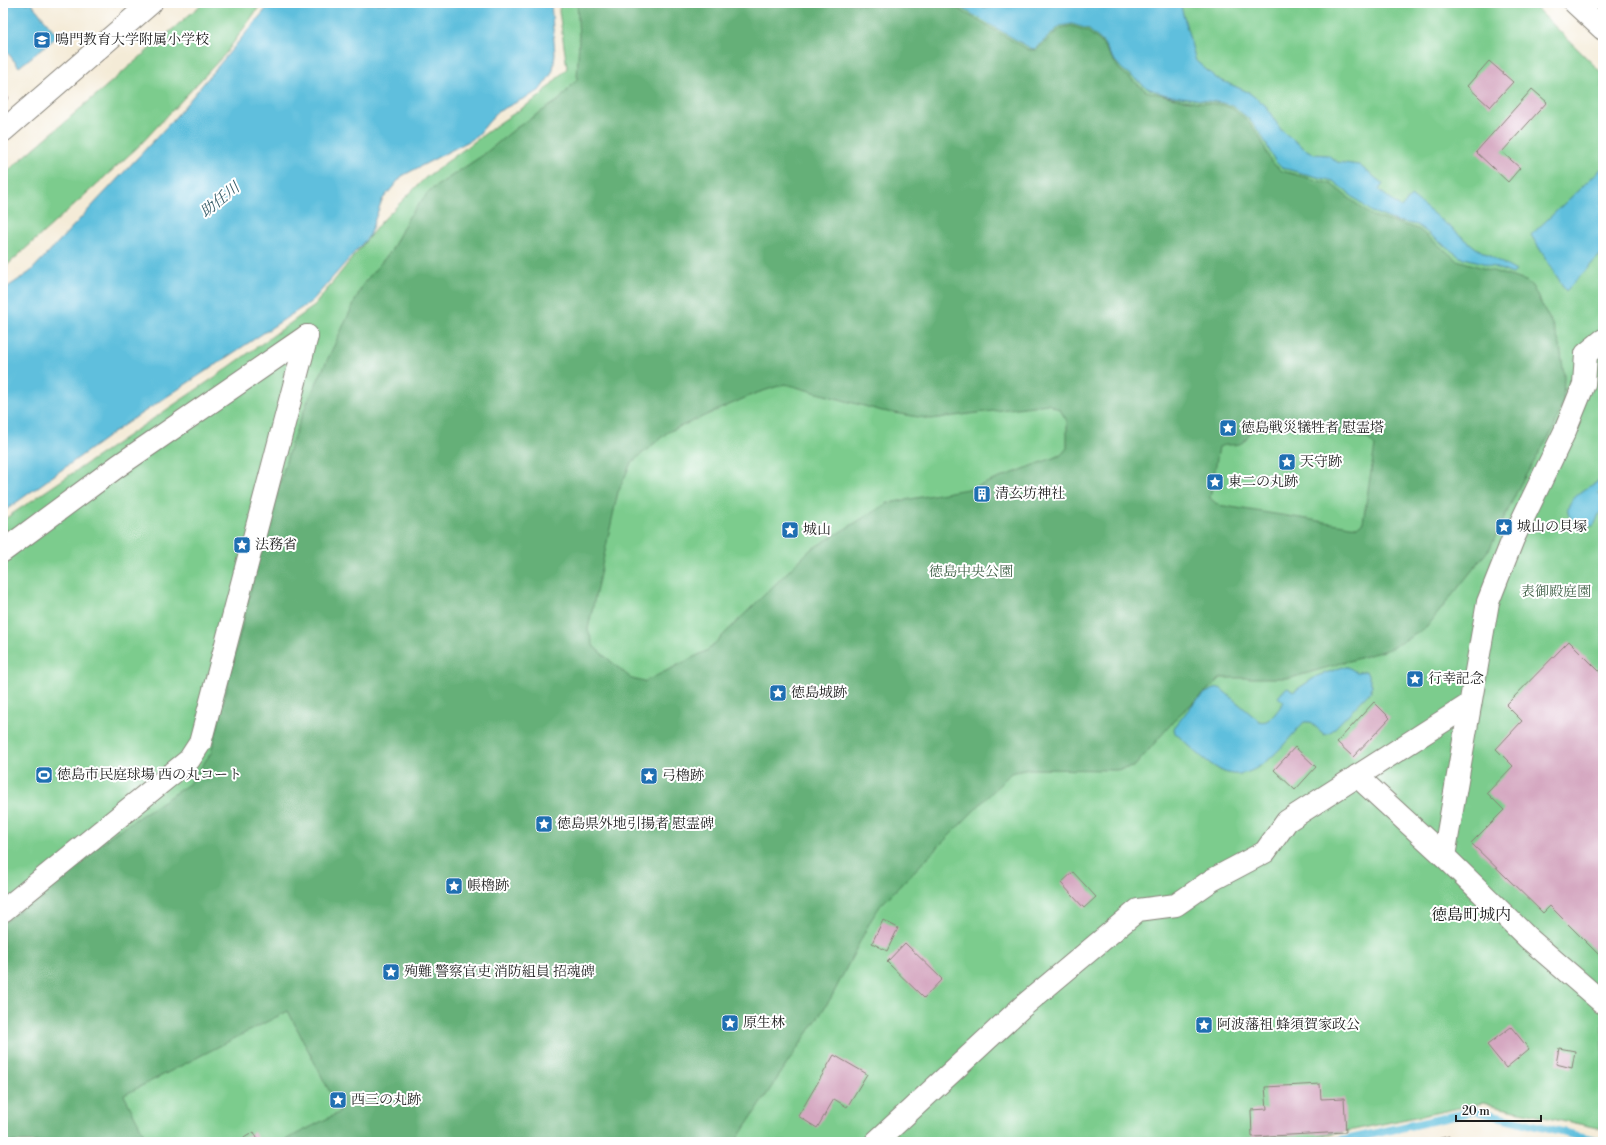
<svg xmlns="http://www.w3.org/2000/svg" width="1606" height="1145" viewBox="0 0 1606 1145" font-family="'Libre Bodoni','Noto Serif JP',serif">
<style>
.green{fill:#7ccc8d;stroke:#4c7454}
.forest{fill:#65b078;stroke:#40664a;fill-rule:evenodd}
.water{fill:#5fbfdd;stroke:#3e6e7c}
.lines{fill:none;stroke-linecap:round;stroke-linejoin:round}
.stream{stroke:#5fbfdd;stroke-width:8}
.building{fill:#d5a8c1}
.minor-casing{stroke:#88847a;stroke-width:24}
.minor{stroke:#fff;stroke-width:22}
.labels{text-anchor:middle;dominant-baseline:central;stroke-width:4;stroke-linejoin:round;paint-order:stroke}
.poi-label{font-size:14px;fill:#1c1c1c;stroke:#fff;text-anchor:start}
.park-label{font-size:14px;fill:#426249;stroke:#fff}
.water-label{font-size:15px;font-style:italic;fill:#375d69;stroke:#fff}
.quarter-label{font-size:16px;fill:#1c1c1c;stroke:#fff}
</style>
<rect width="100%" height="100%" fill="#fff"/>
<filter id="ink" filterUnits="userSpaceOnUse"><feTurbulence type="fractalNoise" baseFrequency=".025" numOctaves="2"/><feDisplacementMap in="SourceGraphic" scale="8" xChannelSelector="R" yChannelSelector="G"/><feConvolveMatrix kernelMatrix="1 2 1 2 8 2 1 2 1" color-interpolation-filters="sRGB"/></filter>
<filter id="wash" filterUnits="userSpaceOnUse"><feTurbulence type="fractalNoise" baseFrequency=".012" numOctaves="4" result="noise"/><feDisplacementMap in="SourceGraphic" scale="16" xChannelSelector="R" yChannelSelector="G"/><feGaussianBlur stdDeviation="0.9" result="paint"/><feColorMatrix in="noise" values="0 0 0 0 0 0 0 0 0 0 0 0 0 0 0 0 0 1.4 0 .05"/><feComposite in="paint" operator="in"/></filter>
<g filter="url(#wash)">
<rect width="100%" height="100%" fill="#f4ebd7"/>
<!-- green -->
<g class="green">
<path d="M203,3H262L226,53L139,146L3,269V175Z"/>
<path d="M560,3H1531L1603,74V1129L1483,1103L1296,1142H3V520L215,377L313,307L381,222L425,178L501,122L539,97L567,68L559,11Z"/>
</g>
<!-- forest -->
<path class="forest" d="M577,3H851L881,7L898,3H948L1029,50H1036L1061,28L1072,26L1087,31L1101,42L1120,70L1146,91L1183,100L1223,105L1232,108L1246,119L1259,135L1271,162L1282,171L1331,184L1372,216L1418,229L1457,260L1526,281L1532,286L1552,324L1560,345L1564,376L1563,401L1554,428L1520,485L1490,548L1426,628L1390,649L1291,678H1221L1178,716L1134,767L1116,770L1029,769L1011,773L880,906L871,920L831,998L735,1142H281L340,1112L288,1011L124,1095L148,1142H3V924L113,834L189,784L211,753L258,559L291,444L307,403L363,284L391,251L408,218L429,191L483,155L516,128L559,100L577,79L579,38ZM785,384L882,411L931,419L1048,404L1060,410L1067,421V448L1061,455L973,488L888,503L810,550L708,650L644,682L632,679L594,647L588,629L618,492L631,463L668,432L754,394ZM1258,422L1368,439L1375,446L1363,522L1357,527L1218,505L1210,498L1219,447C1226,443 1237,447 1243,442C1250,436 1250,427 1258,422Z"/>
<!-- water -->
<g class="water">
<path d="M3,3H31L58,36L19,67L3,47Z"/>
<path d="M271,3H551L555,54L553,70L550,76L539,91L497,112L478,135L471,140L402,176L382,200L369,236L312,301L124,425L3,512V290L30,272L172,121Z"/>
<path d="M953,3C958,3 965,2 970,3C980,5 988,12 998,3H1180L1196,61L1216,78L1248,92L1265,105L1281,130L1305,149L1314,154L1328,155L1337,162L1359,165L1383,184L1379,190L1401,208L1411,196L1476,248L1516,271L1513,274L1480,262L1460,257L1417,225L1396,221L1372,212L1333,181L1282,168L1275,161L1261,134L1248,118L1233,106L1223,103L1166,95L1147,88L1122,69L1111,56L1103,42L1088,29L1072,24L1060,26L1035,49L1030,48Z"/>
<path d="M1603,167V252L1566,291L1531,235Z"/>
<path d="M1603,480V488L1598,493L1603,497V510C1597,513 1598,521 1593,526C1585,526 1579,525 1573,520C1554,505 1591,484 1603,480Z"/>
<path d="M1343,667H1348L1356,672L1366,671L1372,685L1371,691L1330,733L1325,735L1310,722H1304C1284,743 1254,788 1220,770C1204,761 1189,745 1175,733L1174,728C1186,714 1199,690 1220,688L1259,721C1270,725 1278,709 1284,702L1278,697L1287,687L1293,692L1317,676Z"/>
</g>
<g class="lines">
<!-- stream -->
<path class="stream" d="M1337,1142L1476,1111L1603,1142"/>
</g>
<g id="blocks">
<!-- building -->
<g class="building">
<path d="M1489,61L1513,82L1490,107L1467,86Z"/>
<path d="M1532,89L1547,102L1502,152L1520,168L1508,182L1476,152Z"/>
<path d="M3,90L9,98L3,103Z"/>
<path d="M987,488L989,497L978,501L975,491Z"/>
<path d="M1569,641L1603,675V959L1550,906L1543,913L1471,843L1504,810L1487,793L1513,766L1496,749L1522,721L1506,705Z"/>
<path d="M1374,702L1390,718L1353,757L1337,742Z"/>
<path d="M1295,747L1316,767L1295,790L1274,770Z"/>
<path d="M1073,872L1096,897L1084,908L1061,883Z"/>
<path d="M883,920L898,928L887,951L872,943Z"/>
<path d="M905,943L942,979L924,998L887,962Z"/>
<path d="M1511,1027L1529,1049L1506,1068L1487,1045Z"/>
<path d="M1559,1048L1575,1051L1572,1068L1556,1064Z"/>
<path d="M834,1055L867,1074L847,1107L834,1099L817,1128L798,1116Z"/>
<path d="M1320,1084L1321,1099L1344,1098L1346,1132L1252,1137L1251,1110L1267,1109L1265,1087Z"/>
<path d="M254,1132L259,1142H244L242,1139Z"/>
<path d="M1449,1136L1451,1142H1429V1141Z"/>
</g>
</g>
</g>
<g filter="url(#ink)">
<use href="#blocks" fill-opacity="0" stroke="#88847a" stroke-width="1"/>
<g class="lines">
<defs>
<g id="minor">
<path d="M1575,3L1603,29"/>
<path d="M3,131L151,3"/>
<path d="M3,551L118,466L307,336"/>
<path d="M1357,776L1444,856L1528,938L1603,1003"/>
<path d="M1444,856L1488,602L1513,539L1565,431L1584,384L1586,354L1603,340"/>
<path d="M3,911L189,760L200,743L307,336"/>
<path d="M876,1142L1022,1007L1138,910L1176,905L1212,880L1265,852L1287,821L1470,704"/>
</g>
</defs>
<!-- minor casing -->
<use href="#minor" class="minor-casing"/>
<!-- minor -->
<use href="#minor" class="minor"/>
</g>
</g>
<!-- icons -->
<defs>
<symbol id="school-square" viewBox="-11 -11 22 22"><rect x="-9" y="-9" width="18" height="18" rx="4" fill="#1f6fb2" stroke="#fff"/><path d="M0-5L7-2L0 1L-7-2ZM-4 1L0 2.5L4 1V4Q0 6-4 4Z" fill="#fff"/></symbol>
<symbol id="sight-square" viewBox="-11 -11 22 22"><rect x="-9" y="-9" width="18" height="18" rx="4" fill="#1f6fb2" stroke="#fff"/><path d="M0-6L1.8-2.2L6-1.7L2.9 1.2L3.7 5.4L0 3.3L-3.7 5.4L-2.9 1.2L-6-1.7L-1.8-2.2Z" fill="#fff"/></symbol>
<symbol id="building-square" viewBox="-11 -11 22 22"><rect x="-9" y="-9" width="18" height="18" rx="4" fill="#1f6fb2" stroke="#fff"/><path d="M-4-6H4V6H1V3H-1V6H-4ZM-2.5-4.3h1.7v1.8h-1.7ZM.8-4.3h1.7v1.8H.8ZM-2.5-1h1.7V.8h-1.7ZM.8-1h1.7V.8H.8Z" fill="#fff"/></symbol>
<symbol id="stadium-square" viewBox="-11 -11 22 22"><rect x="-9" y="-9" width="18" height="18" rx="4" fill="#1f6fb2" stroke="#fff"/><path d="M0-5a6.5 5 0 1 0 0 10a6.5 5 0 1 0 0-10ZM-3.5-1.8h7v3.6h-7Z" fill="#fff"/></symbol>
</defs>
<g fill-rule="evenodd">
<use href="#school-square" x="32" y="30" width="20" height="20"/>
<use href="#sight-square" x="1218" y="418" width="20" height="20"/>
<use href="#sight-square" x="1277" y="452" width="20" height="20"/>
<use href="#sight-square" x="1205" y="472" width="20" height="20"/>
<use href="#building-square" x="972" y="484" width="20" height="20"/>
<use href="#sight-square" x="1494" y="517" width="20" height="20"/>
<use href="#sight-square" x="780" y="520" width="20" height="20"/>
<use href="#sight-square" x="232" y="535" width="20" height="20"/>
<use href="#sight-square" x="1405" y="669" width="20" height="20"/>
<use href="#sight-square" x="768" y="683" width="20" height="20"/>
<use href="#stadium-square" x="34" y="765" width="20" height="20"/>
<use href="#sight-square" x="639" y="766" width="20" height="20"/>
<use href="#sight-square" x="534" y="814" width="20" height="20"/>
<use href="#sight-square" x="444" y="876" width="20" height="20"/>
<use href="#sight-square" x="381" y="962" width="20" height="20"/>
<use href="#sight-square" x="720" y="1013" width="20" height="20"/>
<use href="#sight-square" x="1194" y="1015" width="20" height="20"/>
<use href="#sight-square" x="328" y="1090" width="20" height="20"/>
</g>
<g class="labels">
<!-- poi labels -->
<g class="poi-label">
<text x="55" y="40">鳴門教育大学附属小学校</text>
<text x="1241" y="428">徳島戦災犠牲者 慰霊塔</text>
<text x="1300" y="462">天守跡</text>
<text x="1228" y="482">東二の丸跡</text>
<text x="995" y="494">清玄坊神社</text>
<text x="1517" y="527">城山の貝塚</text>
<text x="803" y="530">城山</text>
<text x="255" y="545">法務省</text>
<text x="1428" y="679">行幸記念</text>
<text x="791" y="693">徳島城跡</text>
<text x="57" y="775">徳島市民庭球場 西の丸コート</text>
<text x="662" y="776">弓櫓跡</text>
<text x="557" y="824">徳島県外地引揚者 慰霊碑</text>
<text x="467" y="886">帳櫓跡</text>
<text x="404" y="972">殉難 警察官吏 消防組員 招魂碑</text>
<text x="743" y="1023">原生林</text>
<text x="1217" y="1025">阿波藩祖 蜂須賀家政公</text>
<text x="351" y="1100">西三の丸跡</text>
</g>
<!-- park labels -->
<g class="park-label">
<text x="971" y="572">徳島中央公園</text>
<text x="1556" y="592">表御殿庭園</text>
</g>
<!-- water labels -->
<g class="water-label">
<text transform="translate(220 200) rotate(-39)">助任川</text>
</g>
<!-- quarter labels -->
<g class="quarter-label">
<text x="1471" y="915">徳島町城内</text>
</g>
</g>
<!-- margin -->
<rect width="1606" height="1145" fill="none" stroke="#fff" stroke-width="16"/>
<!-- scale -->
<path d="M1456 1115v6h85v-6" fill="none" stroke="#1c1c1c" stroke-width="2"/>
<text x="1462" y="1115" font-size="12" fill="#1c1c1c" stroke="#ffffff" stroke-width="3" paint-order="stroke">20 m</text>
</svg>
